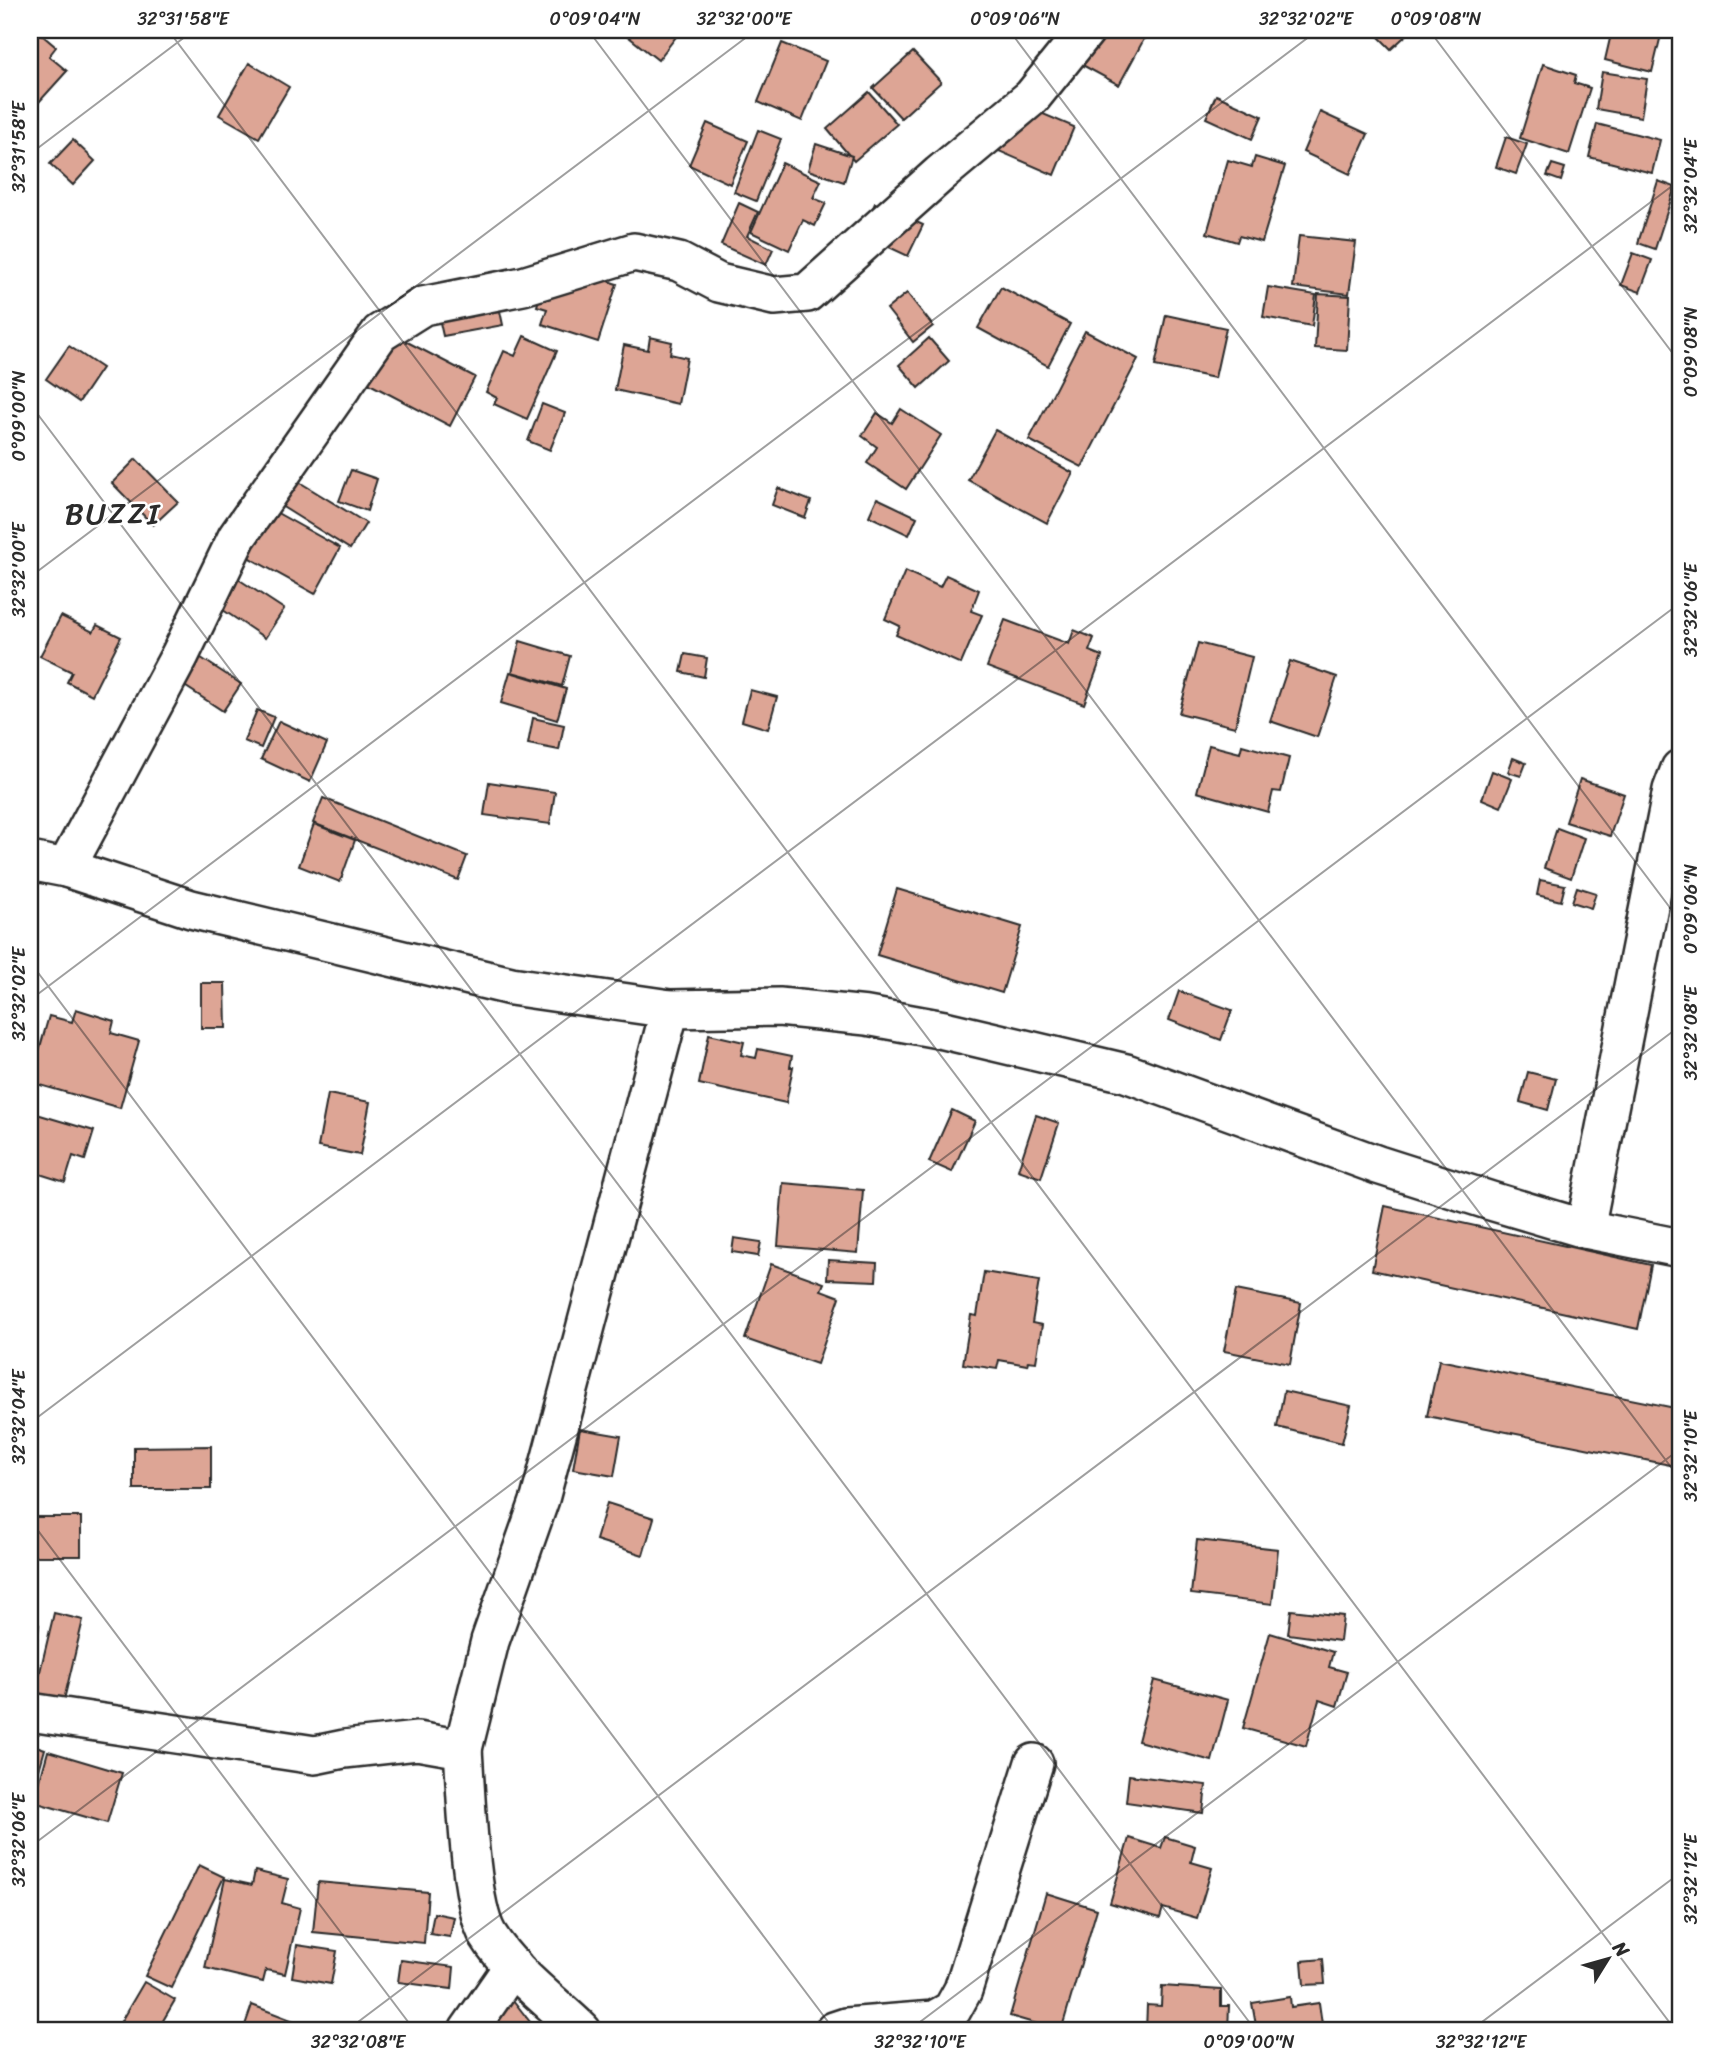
<svg xmlns="http://www.w3.org/2000/svg" width="1710" height="2061" viewBox="0 0 1710 2061" font-family="Sriracha,sans-serif">
<style>
.building{fill:#dda595;stroke:#2b2b2b;stroke-width:2}
.lines{fill:none;stroke-linecap:round;stroke-linejoin:round}
.street-casing{stroke:#2b2b2b;stroke-width:42}
.street{stroke:#fff;stroke-width:37}
.ticks{fill:none;stroke:#2b2b2b;stroke-width:2;stroke-opacity:0.45}
.labels{text-anchor:middle;dominant-baseline:central;stroke-width:5;stroke-linejoin:round;paint-order:stroke}
.quarter-label{font-size:30px;letter-spacing:2px;fill:#2b2b2b;stroke:#fff}
.neatline{fill:none;stroke:#2b2b2b;stroke-width:2.5}
.ticks-label{font-size:18px;text-anchor:middle;fill:#2b2b2b}
</style>
<rect width="100%" height="100%" fill="#fff"/>
<filter id="ink" filterUnits="userSpaceOnUse"><feTurbulence type="fractalNoise" baseFrequency=".0143" numOctaves="2"/><feDisplacementMap in="SourceGraphic" scale="14" xChannelSelector="R" yChannelSelector="G"/><feConvolveMatrix kernelMatrix="1 2 1 2 8 2 1 2 1" color-interpolation-filters="sRGB"/></filter>
<g filter="url(#ink)">
<!-- building -->
<g class="building">
<path d="M30,30H36L56,47L49,56L67,71L30,112Z"/>
<path d="M620,30H675L679,33L658,60Z"/>
<path d="M1093,30H1149L1119,85L1075,61Z"/>
<path d="M1372,30H1412L1391,49Z"/>
<path d="M1612,30H1641L1661,35L1652,72L1605,60Z"/>
<path d="M782,43L826,61L802,121L758,102Z"/>
<path d="M913,52L941,82L901,118L873,88Z"/>
<path d="M249,63L289,87L259,138L219,115Z"/>
<path d="M1543,64L1576,75L1574,83L1590,88L1569,154L1520,138Z"/>
<path d="M1602,72L1647,79L1641,117L1596,109Z"/>
<path d="M869,92L897,124L854,161L827,129Z"/>
<path d="M1216,95L1262,116L1252,139L1206,118Z"/>
<path d="M1003,97L1074,127L1054,175L983,144Z"/>
<path d="M1320,112L1368,134L1350,174L1303,152Z"/>
<path d="M707,123L748,141L730,184L689,165Z"/>
<path d="M1597,124L1660,140L1652,173L1589,157Z"/>
<path d="M758,130L781,139L756,201L734,192Z"/>
<path d="M1506,137L1527,144L1516,174L1496,167Z"/>
<path d="M73,140L95,161L73,185L50,164Z"/>
<path d="M816,144L852,156L844,182L808,170Z"/>
<path d="M1255,157L1285,166L1262,242L1239,236L1237,242L1207,233L1228,160L1252,167Z"/>
<path d="M782,163L821,181L813,198L826,203L815,226L803,220L789,250L751,232Z"/>
<path d="M1552,164L1565,168L1561,181L1547,176Z"/>
<path d="M1658,181L1675,187L1655,249L1638,243Z"/>
<path d="M739,203L758,212L747,236L773,249L766,265L721,245Z"/>
<path d="M875,203L923,225L908,256L861,234Z"/>
<path d="M1299,236L1356,242L1349,294L1293,287Z"/>
<path d="M1633,253L1652,260L1640,292L1621,285Z"/>
<path d="M560,266L617,284L598,342L542,324L547,309L537,306L545,280Z"/>
<path d="M1001,287L1070,324L1048,366L978,328Z"/>
<path d="M1268,287L1316,295L1312,326L1263,317Z"/>
<path d="M907,293L933,326L913,342L887,309Z"/>
<path d="M1318,294L1350,296L1347,350L1315,348Z"/>
<path d="M497,297L503,325L443,336L437,309Z"/>
<path d="M1166,315L1226,328L1215,378L1155,366Z"/>
<path d="M386,331L475,377L450,426L360,379Z"/>
<path d="M1085,331L1138,359L1082,467L1029,440Z"/>
<path d="M524,336L557,351L527,419L494,404L497,398L486,392L504,351L515,356Z"/>
<path d="M650,337L672,342L670,354L687,358L678,404L615,390L624,345L648,350Z"/>
<path d="M929,338L949,361L919,388L899,365Z"/>
<path d="M69,346L102,368L79,402L46,379Z"/>
<path d="M542,404L565,413L550,450L528,441Z"/>
<path d="M901,409L941,435L906,489L867,463L877,447L862,436L877,413L892,423Z"/>
<path d="M995,430L1073,473L1047,523L968,480Z"/>
<path d="M136,459L178,502L153,525L112,483Z"/>
<path d="M351,470L377,479L367,511L339,501Z"/>
<path d="M296,480L366,523L350,549L281,506Z"/>
<path d="M778,488L811,501L805,518L772,505Z"/>
<path d="M877,498L917,517L909,535L869,516Z"/>
<path d="M263,505L340,548L315,594L237,551Z"/>
<path d="M905,571L940,587L946,575L979,590L971,611L982,615L961,664L896,635L900,626L885,619Z"/>
<path d="M232,575L284,609L265,638L214,604Z"/>
<path d="M61,616L93,632L97,625L121,637L92,695L67,682L72,672L40,656Z"/>
<path d="M1005,620L1069,644L1074,630L1094,638L1089,651L1102,656L1084,704L987,667Z"/>
<path d="M520,641L570,656L562,686L512,672Z"/>
<path d="M1198,643L1252,657L1235,727L1179,713Z"/>
<path d="M195,654L241,684L223,711L177,681Z"/>
<path d="M685,654L707,658L704,677L681,672Z"/>
<path d="M1290,661L1337,677L1317,737L1270,721Z"/>
<path d="M510,672L566,689L557,720L501,703Z"/>
<path d="M750,690L777,697L768,729L742,721Z"/>
<path d="M257,710L274,717L261,748L244,741Z"/>
<path d="M533,718L564,725L559,750L528,744Z"/>
<path d="M279,721L327,743L310,782L261,759Z"/>
<path d="M1209,745L1240,753L1242,745L1289,758L1281,792L1273,791L1268,812L1197,792Z"/>
<path d="M1513,758L1526,763L1521,776L1508,772Z"/>
<path d="M1492,771L1512,779L1501,807L1482,799Z"/>
<path d="M1580,779L1624,794L1610,836L1566,822Z"/>
<path d="M489,782L555,792L550,824L484,815Z"/>
<path d="M323,798L467,856L458,880L313,823Z"/>
<path d="M314,824L355,840L340,882L299,866Z"/>
<path d="M1557,828L1584,838L1571,878L1544,868Z"/>
<path d="M1540,880L1565,885L1561,901L1537,895Z"/>
<path d="M1577,887L1596,893L1591,908L1572,902Z"/>
<path d="M897,889L1022,927L1002,993L877,955Z"/>
<path d="M201,983H225L226,1028H201Z"/>
<path d="M1179,991L1232,1010L1221,1040L1169,1020Z"/>
<path d="M76,1009L114,1021L111,1033L139,1041L120,1108L30,1082L49,1016L72,1022Z"/>
<path d="M709,1034L744,1042L741,1055L756,1058L758,1049L792,1056L790,1067H793L786,1103L699,1084Z"/>
<path d="M1528,1072L1556,1079L1548,1110L1520,1102Z"/>
<path d="M328,1094L370,1102L360,1155L318,1147Z"/>
<path d="M952,1110L975,1121L952,1172L929,1162Z"/>
<path d="M30,1112L94,1131L85,1160L73,1156L65,1182L30,1171Z"/>
<path d="M1036,1115L1059,1123L1041,1178L1018,1170Z"/>
<path d="M783,1183L863,1190L858,1253L778,1246Z"/>
<path d="M1385,1206L1651,1265L1638,1329L1372,1270Z"/>
<path d="M734,1238L761,1242L758,1256L732,1252Z"/>
<path d="M828,1260L877,1263L876,1281L827,1279Z"/>
<path d="M771,1264L824,1283L821,1290L840,1297L817,1364L745,1339Z"/>
<path d="M984,1272L1039,1281L1032,1323L1042,1325L1036,1362L1028,1361L1027,1365L999,1360L997,1369L963,1364L971,1315L977,1316Z"/>
<path d="M1236,1290L1301,1303L1290,1364L1224,1351Z"/>
<path d="M1439,1360L1680,1409V1467L1427,1416Z"/>
<path d="M1284,1391L1351,1406L1342,1443L1277,1427Z"/>
<path d="M580,1429L621,1436L614,1476L573,1469Z"/>
<path d="M211,1446V1489H134V1447Z"/>
<path d="M607,1503L654,1518L643,1555L596,1540Z"/>
<rect x="30" y="1517" width="51" height="39"/>
<path d="M1197,1540L1278,1549L1272,1604L1191,1594Z"/>
<path d="M1291,1610L1343,1616L1340,1641L1288,1634Z"/>
<path d="M54,1613L83,1620L63,1704L34,1697Z"/>
<path d="M30,1624L39,1625L30,1692Z"/>
<path d="M1270,1633L1333,1652L1329,1667L1347,1672L1337,1706L1319,1700L1306,1746L1243,1728Z"/>
<path d="M1154,1680L1228,1700L1212,1761L1138,1741Z"/>
<path d="M30,1744L45,1749L30,1802Z"/>
<path d="M48,1751L122,1773L107,1823L34,1802Z"/>
<path d="M1129,1775L1206,1785L1203,1813L1126,1802Z"/>
<path d="M1165,1837L1195,1846L1191,1862L1212,1868L1197,1918L1163,1908L1160,1918L1110,1903L1129,1838L1161,1848Z"/>
<path d="M199,1865L224,1877L171,1988L145,1976Z"/>
<path d="M255,1871L288,1879L282,1903L300,1908L285,1974L266,1970L263,1982L205,1968L225,1879L252,1885Z"/>
<path d="M318,1882L428,1892L424,1943L313,1932Z"/>
<path d="M1046,1893L1097,1909L1061,2031L1010,2016Z"/>
<path d="M434,1913L454,1917L450,1937L430,1934Z"/>
<path d="M297,1945L337,1951L331,1984L292,1977Z"/>
<path d="M1323,1959L1325,1984L1304,1985L1302,1961Z"/>
<path d="M401,1960L454,1967L452,1989L398,1982Z"/>
<path d="M144,1982L175,2000L157,2031H123L117,2028Z"/>
<path d="M1162,1986L1221,1990V2006H1229L1228,2031H1146L1147,2005L1161,2006Z"/>
<path d="M1290,1997L1291,2007L1319,2003L1323,2031H1257L1252,2003Z"/>
<path d="M513,2000L537,2031H492L485,2022Z"/>
<path d="M252,2005L302,2024L300,2031H243Z"/>
</g>
<g class="lines">
<defs>
<g id="street">
<path d="M30,861L66,868L191,909L511,986L670,1009L779,1007L867,1016L944,1030L1126,1073L1378,1165L1491,1201L1585,1229L1680,1248"/>
<path d="M66,868L180,655L237,537L380,333L423,306L523,286L634,252L679,262L719,283L774,296L807,293L940,174L1032,97L1086,30"/>
<path d="M1585,1229L1672,790L1680,769"/>
<path d="M30,1712L315,1755L344,1749L417,1741L463,1749C466,1791 469,1903 488,1935C511,1972 551,2001 582,2031"/>
<path d="M463,1749L490,1641L540,1499L670,1009"/>
<path d="M468,2031L513,1966"/>
<path d="M834,2031L846,2027L934,2020L952,2010L963,1990L1034,1763"/>
</g>
</defs>
<!-- street casing -->
<use href="#street" class="street-casing"/>
<!-- street -->
<use href="#street" class="street"/>
</g>
</g>
<!-- ticks -->
<path class="ticks" d="M168,30L1676,2031M588,30L1680,1479M1009,30L1680,921M1429,30L1680,363M30,154L194,30M30,404L1256,2031M30,577L756,30M30,962L835,2031M30,1000L1318,30M30,1423L1680,180M30,1520L415,2031M30,1847L1680,603M346,2031L1680,1026M908,2031L1680,1449M1470,2031L1680,1873"/>
<g class="labels">
<!-- quarter labels -->
<g class="quarter-label">
<text x="113" y="514">BUZZI</text>
</g>
</g>
<!-- margin -->
<rect width="1710" height="2061" fill="none" stroke="#fff" stroke-width="77"/>
<!-- north arrow -->
<g transform="translate(1608 1959) rotate(53)" stroke="#ffffff" stroke-width="5" paint-order="stroke">
<path d="M0-5L12 26L0 18L-12 26Z" fill="#2b2b2b"/>
<text y="-10" font-size="19" font-weight="bold" text-anchor="middle" fill="#2b2b2b">N</text>
</g>
<rect x="38" y="38" width="1634" height="1984" class="neatline"/>
<g class="ticks-label">
<text x="183" y="25">32°31'58"E</text>
<text x="595" y="25">0°09'04"N</text>
<text x="744" y="25">32°32'00"E</text>
<text x="1015" y="25">0°09'06"N</text>
<text x="1306" y="25">32°32'02"E</text>
<text x="1436" y="25">0°09'08"N</text>
<text transform="translate(19 147) rotate(-90)" y="6">32°31'58"E</text>
<text transform="translate(1691 186) rotate(-90)" y="6">32°32'04"E</text>
<text transform="translate(1691 352) rotate(-90)" y="6">0°09'08"N</text>
<text transform="translate(19 416) rotate(-90)" y="6">0°09'00"N</text>
<text transform="translate(19 570) rotate(-90)" y="6">32°32'00"E</text>
<text transform="translate(1691 610) rotate(-90)" y="6">32°32'06"E</text>
<text transform="translate(1691 909) rotate(-90)" y="6">0°09'06"N</text>
<text transform="translate(19 994) rotate(-90)" y="6">32°32'02"E</text>
<text transform="translate(1691 1033) rotate(-90)" y="6">32°32'08"E</text>
<text transform="translate(19 1417) rotate(-90)" y="6">32°32'04"E</text>
<text transform="translate(1691 1456) rotate(-90)" y="6">32°32'10"E</text>
<text transform="translate(19 1840) rotate(-90)" y="6">32°32'06"E</text>
<text transform="translate(1691 1879) rotate(-90)" y="6">32°32'12"E</text>
<text x="358" y="2048">32°32'08"E</text>
<text x="920" y="2048">32°32'10"E</text>
<text x="1249" y="2048">0°09'00"N</text>
<text x="1481" y="2048">32°32'12"E</text>
</g>
</svg>
